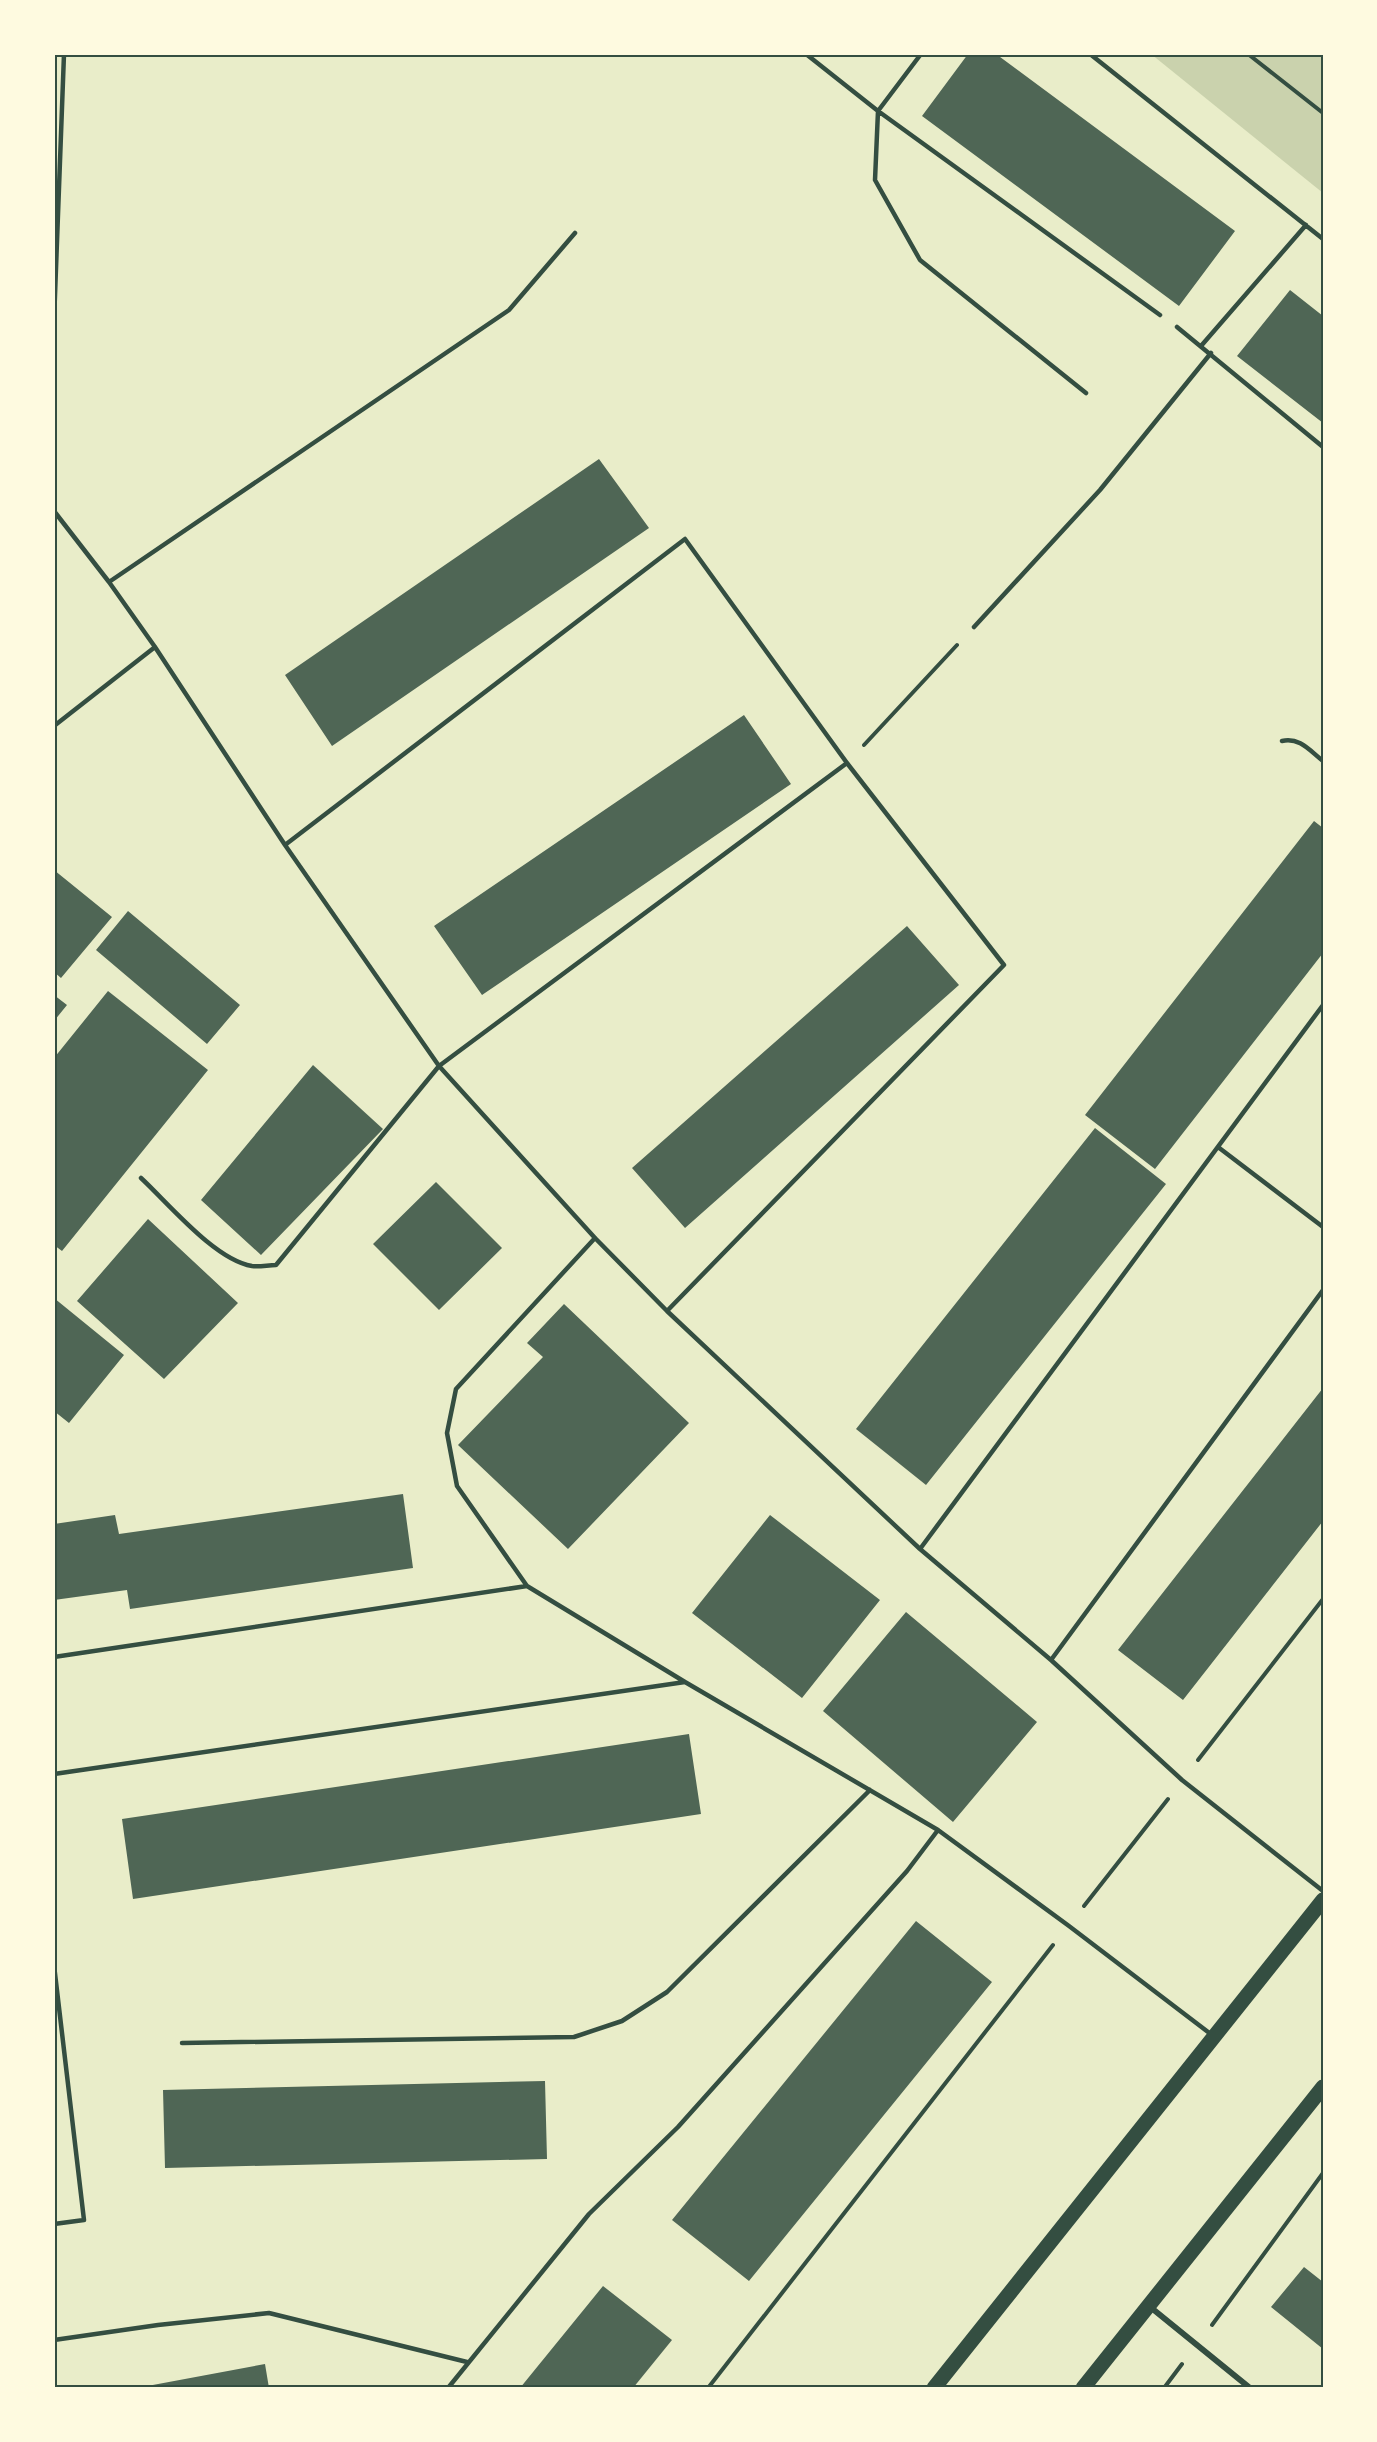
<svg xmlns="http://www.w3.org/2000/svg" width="1377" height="2442" font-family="'Noto Sans',sans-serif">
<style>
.green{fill:#cad2ad}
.building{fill:#4f6655}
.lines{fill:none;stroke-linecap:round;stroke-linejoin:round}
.path{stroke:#344e41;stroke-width:4}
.service{stroke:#344e41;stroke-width:4.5}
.minor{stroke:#344e41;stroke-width:6}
.primary{stroke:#344e41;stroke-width:15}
.neatline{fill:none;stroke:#344e41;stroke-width:2}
</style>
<rect width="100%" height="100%" fill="#e9edc9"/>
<path class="green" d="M1151,54H1323V193Z"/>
<path class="building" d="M968,54H996L1235,231L1179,306L922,116Z
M1290,290L1323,316V423L1237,356Z
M599,459L649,528L332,746L285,675Z
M744,715L791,784L482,995L434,926Z
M1314,821L1323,828V953L1155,1169L1085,1115Z
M54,870L112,917L61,978L54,972Z
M128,911L240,1005L207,1044L96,950Z
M907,926L959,985L685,1228L632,1168Z
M108,991L208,1070L62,1251L54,1245V1058Z
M54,995L67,1005L54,1021Z
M313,1065L383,1129L261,1255L201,1200Z
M1095,1128L1166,1184L926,1485L856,1429Z
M436,1182L502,1248L439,1310L373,1244Z
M148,1219L238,1303L164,1379L77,1301Z
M54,1298L124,1355L69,1423L54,1411Z
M564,1304L689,1423L568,1549L458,1445L543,1357L527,1343Z
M1323,1388V1521L1183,1700L1118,1650Z
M403,1494L413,1568L130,1609L127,1590L54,1600V1524L115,1515L119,1534Z
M770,1515L880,1600L802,1698L692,1613Z
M906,1612L1037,1722L953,1822L823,1711Z
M689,1734L701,1814L133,1899L122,1819Z
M916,1921L992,1982L749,2281L672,2220Z
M545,2081L547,2159L165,2168L163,2090Z
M1304,2267L1323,2282V2349L1271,2307Z
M603,2286L672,2340L633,2388H520Z
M265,2364L269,2388H143L142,2387Z"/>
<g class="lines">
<path class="path" d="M1248,54L1323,113
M864,745L957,645
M1198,1760L1323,1599
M1084,1906L1168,1799
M1212,2325L1323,2173
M708,2388L1053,1945
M1164,2388L1182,2364"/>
<path class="service" d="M806,54L878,111L921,54
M1090,54L1323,239
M878,111L875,180L920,260L1086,393
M878,111L1160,315
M54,322L64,54
M1177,327L1323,447
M1201,346L1306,225
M54,511L109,582L155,647L285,845L439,1066L595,1238L667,1311L920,1549L1051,1660L1182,1780L1323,1891
M109,582L509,310L575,233
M974,627L1100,490L1211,353
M54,726L155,647
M1282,741C1300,737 1310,751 1323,761
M1218,1147L1323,1227
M141,1178C169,1204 215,1260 252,1266C260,1267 268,1265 276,1265L439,1066L847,763L685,539L285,845
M667,1311L1004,965L847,763
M920,1549L1323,1005
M527,1586L457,1486L447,1433L456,1389L595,1238
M54,1657L527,1586L685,1682
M1051,1660L1323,1290
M54,1774L685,1682L938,1830L907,1871L678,2127L589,2214L448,2388
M938,1830L1069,1926L1212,2035
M54,1965L84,2220L54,2224
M182,2043L574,2037L622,2021L667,1992L870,1790
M54,2340L158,2325L269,2313L467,2362"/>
<path class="minor" d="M1149,2306L1250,2388"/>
<path class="primary" d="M934,2388L1323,1900
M1083,2388L1323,2087"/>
</g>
<rect width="1377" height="2442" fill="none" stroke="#fefae0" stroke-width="111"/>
<rect x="56" y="56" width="1266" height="2330" class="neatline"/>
</svg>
